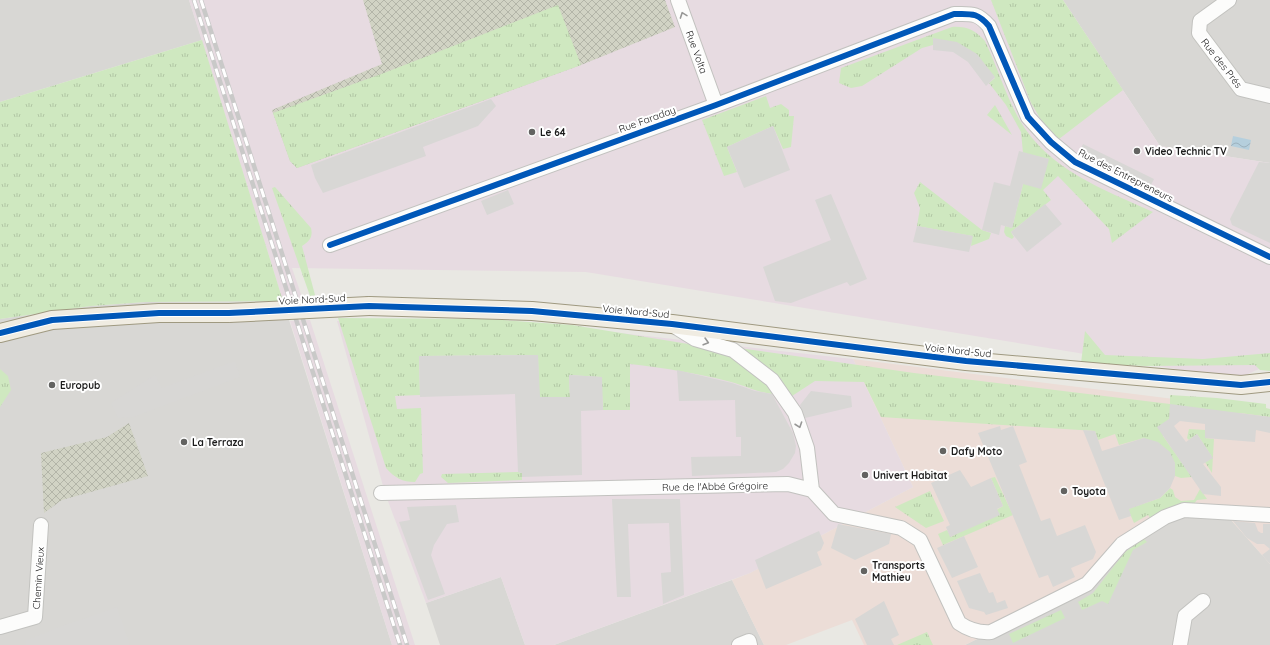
<svg xmlns="http://www.w3.org/2000/svg" width="1270" height="645" font-family="Quicksand,sans-serif">
<style>
.residential{fill:#d8d7d4}
.commercial{fill:#ecddd7}
.industrial{fill:#e7dbe1}
.construction{fill:url(#construction-cross-hatch)}
.grass{fill:url(#grass-tufts)}
.parking{fill:#d8d7d5}
.water{fill:url(#water-waves)}
.lines{fill:none;stroke-linecap:round;stroke-linejoin:round}
.minor-casing{stroke:#c2c2bf;stroke-width:16}
.major-casing{stroke:#9f9980;stroke-width:20}
.minor{stroke:#fcfcfb;stroke-width:14}
.major{stroke:#f0ece2;stroke-width:18}
.rail-casing{stroke:#c9c9c8;stroke-width:4.5}
.rail{stroke:#fff;stroke-width:3;stroke-dasharray:9;stroke-linecap:butt}
.major-bridge-casing{stroke:#9f9980;stroke-width:20;stroke-linecap:butt}
.major-bridge{stroke:#f0ece2;stroke-width:18}
.cycleway-casing{stroke:#fff;stroke-width:8}
.cycleway{stroke:#0057b8;stroke-width:6}
.oneway{stroke:#979796}
.poi-dot{fill:#636361;stroke:#fff;stroke-width:1.5}
.labels{text-anchor:middle;stroke-width:4;stroke-linejoin:round;paint-order:stroke}
.street-label{font-size:10px;fill:#1b1b1b;stroke:#fff}
.poi-label{font-size:10px;font-weight:bold;fill:#1b1b1b;stroke:#fff;text-anchor:start}
</style>
<defs>
<pattern id="construction-cross-hatch" width="8" height="8" patternUnits="userSpaceOnUse"><rect width="8" height="8" fill="#d1d3c4"/><path d="M0 0l8 8M0 8l8-8" fill="none" stroke="#b3b5a8"/></pattern>
<pattern id="grass-tufts" width="24" height="20" patternUnits="userSpaceOnUse"><rect width="24" height="20" fill="#cfe8c0"/><path d="M3 7l-1-3M5 7V3M7 7l1-3M15 17l-1-3M17 17v-4M19 17l1-3" fill="none" stroke="#b1c6a4"/></pattern>
<pattern id="water-waves" width="16" height="10" patternUnits="userSpaceOnUse"><rect width="16" height="10" fill="#b5cfdd"/><path d="M0 5q4-4 8 0t8 0" fill="none" stroke="#9bb1bd"/></pattern>
</defs>
<rect width="100%" height="100%" fill="#e9e8e3"/>
<path class="residential" d="M0,0H189L202,40L0,102Z
M1063,0H1270V163L1160,146Z
M283,301L392,645H0V319L91,306L145,302Z
M1224,512L1270,564V645H965L991,632L1165,517Z
M501,577L525,645H440L426,603Z
M732,580L764,645H554Z"/>
<path class="commercial" d="M853,359L1270,411V564L1224,512L1184,510L1122,544L1087,584L965,645H864L852,620L786,645H764L732,580L750,573L913,487Z"/>
<path class="industrial" d="M189,0H1063L1160,146L1270,163V364L1237,379L586,272L292,268L303,300L283,301Z
M310,320L415,645H392L290,321Z
M337,321L592,330L853,359L913,487L750,573L554,645H525L501,577L426,603L385,493Z"/>
<path class="construction" d="M363,0H665L675,27L581,65L297,168L290,161L272,110L382,64Z
M129,423L148,476L62,500L44,513L41,453L107,437Z"/>
<path class="grass" d="M991,0H1063L1123,90L1059,139L1044,125L1031,103Z
M558,5L581,65L297,168L290,161L273,113L384,73Z
M952,27C966,26 975,30 985,41C997,66 1005,94 1019,119C1048,170 1103,189 1153,212L1112,243L1109,229L1058,176L1043,190L1051,200L1011,232L1014,237L1012,239L1006,236L1004,232L1005,226L1012,228L1023,184L1049,159L1023,153L1021,132L1006,105L989,83L995,78L933,38V45L922,48L862,86L851,88L839,83L841,68Z
M202,40L283,301L145,302L91,306L0,319V102Z
M766,96L770,108L781,104L789,110V116H794L791,147L783,149L773,126L727,147L737,172L724,176L702,120Z
M995,105L1012,135L987,115Z
M920,182L982,230L991,233L989,239L971,246L972,236L917,226L920,208L914,193Z
M275,187L311,228C313,237 310,241 302,246L315,295L310,296L272,188Z
M338,318L488,319L572,325L713,348L730,354L771,386L772,394C756,392 746,386 731,382C697,373 664,368 630,364V410H603L601,377L569,375L570,397H539L538,355L419,356L420,395L395,396L397,409L421,408L423,473L420,474L415,482C402,482 395,478 386,468Z
M1085,331L1105,355L1203,359L1270,353V371L1260,370L1255,365L1146,366L1081,363Z
M739,348L914,373L1170,404V395L1217,398L1266,404V408L1270,409V417L1240,413L1169,419L1163,436L1192,477L1181,478L1175,476V463L1144,438L1119,445L1115,434L1098,440L1095,431L881,417L864,382L815,381L792,396C780,375 760,361 739,348Z
M0,369L8,376L11,390L0,407Z
M1189,429L1205,430V438L1214,439L1212,473L1205,462L1212,457L1197,434L1189,440L1187,438Z
M518,472L522,473V480L448,483L441,477L442,474Z
M995,477L1013,515L943,545L938,534L947,530L951,537L1003,506L991,478Z
M1170,488L1173,490L1175,497L1181,501L1194,500L1200,489L1207,499L1197,500L1193,505L1151,519L1148,515L1134,523L1128,509L1160,498Z
M930,491L944,521L926,528L895,507Z
M1144,539L1147,542L1133,550L1108,604L1102,601L1082,610L1078,602L1093,593L1125,552Z
M1061,610L1065,618L1013,643L1009,634Z
M927,632L933,645H897Z"/>
<path class="parking" d="M933,38L957,42L977,54L995,77L986,86L968,62L953,52L933,50Z
M491,99L496,106L478,126L423,147L426,156L323,193L315,178L311,165Z
M773,126L790,170L744,188L727,147Z
M1083,144L1154,179L1149,189L1078,154Z
M1019,151L1049,159L1041,189L1023,184L1012,228L1001,225L999,235L982,230L994,182L1010,186Z
M1259,162L1270,163V243L1232,225L1230,219Z
M508,190L514,204L487,215L481,201Z
M831,194L867,279L850,286L847,282L791,303L775,301L763,267L831,240L815,200Z
M1045,204L1062,224L1027,252L1011,232Z
M917,226L973,236L969,252L913,242Z
M538,355L540,397H570L569,375L602,377L603,410L581,411L582,475L522,477V473L518,472L515,394L420,397L419,356Z
M235,361L240,377L133,417L118,418L111,403L155,375L162,388Z
M677,370L732,383L755,391L772,394L793,433L796,446L795,453L789,463L783,469L776,472L692,476L691,457L741,456V437H736L735,400L679,401Z
M811,391L851,396L852,407L805,418L800,405Z
M1170,404L1270,417V433L1256,430L1255,442L1205,438V424L1180,421L1174,426L1186,442L1197,434L1213,458L1203,464L1221,487V496L1203,494L1157,427L1169,419Z
M1000,426L1001,430L1013,426L1027,462L1019,465L1041,521L1050,518L1057,536L1085,525L1096,552L1093,559L1071,568L1075,577L1053,587L1048,575L1039,578L978,433Z
M1083,430L1095,431L1102,451L1144,438L1158,442L1170,452L1175,463V476L1170,488L1160,498L1129,509L1131,516L1119,520Z
M960,470L971,487L991,478L1003,506L997,509L1000,515L950,537L946,527L950,525L931,483Z
M612,499H680L684,595L663,604L661,573L671,572L669,523L628,524L631,597H617Z
M456,505L459,522L447,524L434,545L431,555L445,594L428,600L399,522L410,520L407,507Z
M1233,521L1255,523L1258,531L1261,533H1263V524H1270V564L1262,555L1270,549L1264,544H1257L1247,538Z
M838,524L891,534L889,544L855,560L831,548Z
M819,531L824,543L821,550L817,552L822,565L766,589L755,560Z
M964,536L978,567L952,578L937,548Z
M980,573L989,593L993,592L997,603L1005,600L1008,608L986,615L984,612L969,608L957,581Z
M884,601L899,635L891,639L894,645H867L855,619Z
M117,607L130,645H26L25,641L54,629Z"/>
<path class="water" d="M1233,136L1251,140L1249,150L1231,146Z"/>
<g class="lines">
<g class="minor-casing">
<path id="minor" d="M678,0L716,105
M1229,0L1200,21L1199,33L1241,89L1270,96
M330,245L716,105L954,14C971,14 977,12 989,26L1028,117L1051,142L1075,162L1270,257
M674,326L695,339L733,350L772,380L795,413L807,448L812,490
M812,490L834,514L901,528L920,540L959,623C969,630 978,633 991,632L1087,584L1122,544L1165,517L1184,510L1270,515
M381,493L788,484L812,490
M0,627L35,617L41,525
M739,645L749,641L750,645
M1180,645L1185,616L1203,601"/>
</g>
<g class="major-casing">
<path id="major" d="M369,306L532,311L672,324L966,361L1241,385L1270,382
M0,333L52,320L159,313H229"/>
</g>
<use href="#minor" class="minor"/>
<use href="#major" class="major"/>
<g class="rail-casing">
<path id="rail" d="M194,0L400,645
M201,0L407,645"/>
</g>
<use href="#rail" class="rail"/>
<g class="major-bridge-casing">
<path id="major-bridge" d="M229,313L369,306"/>
</g>
<use href="#major-bridge" class="major-bridge"/>
<g class="cycleway-casing">
<path id="cycleway" d="M330,245L716,105L954,14C971,14 977,12 989,26L1028,117L1051,142L1075,162L1270,257
M0,333L52,320L159,313H229L369,306L532,311L672,324L966,361L1241,385L1270,382"/>
</g>
<use href="#cycleway" class="cycleway"/>
</g>
<defs><path id="oneway-chevron" d="M-2-3.5L2.5 0L-2 3.5" fill="none" stroke-width="1.6" stroke-linecap="round" stroke-linejoin="round"/></defs>
<g class="oneway">
<use href="#oneway-chevron" transform="translate(683 15) rotate(-110)"/>
<use href="#oneway-chevron" transform="translate(706 342) rotate(16)"/>
<use href="#oneway-chevron" transform="translate(799 425) rotate(71)"/>
</g>
<g class="poi-dot">
<circle cx="532" cy="132" r="4"/>
<circle cx="1137" cy="151" r="4"/>
<circle cx="52" cy="385" r="4"/>
<circle cx="184" cy="442" r="4"/>
<circle cx="943" cy="451" r="4"/>
<circle cx="865" cy="475" r="4"/>
<circle cx="1064" cy="491" r="4"/>
<circle cx="864" cy="571" r="4"/>
</g>
<g class="labels">
<g class="street-label">
<text transform="translate(697 52) rotate(70)" y="4">Rue Volta</text>
<text transform="translate(1222 63) rotate(52)" y="4">Rue des Prés</text>
<text transform="translate(647 119) rotate(-20)" y="4">Rue Faraday</text>
<text transform="translate(1126 175) rotate(27)" y="4">Rue des Entrepreneurs</text>
<text transform="translate(312 299) rotate(-3)" y="4">Voie Nord-Sud</text>
<text transform="translate(636 311) rotate(5)" y="4">Voie Nord-Sud</text>
<text transform="translate(958 350) rotate(6)" y="4">Voie Nord-Sud</text>
<text transform="translate(715 486) rotate(-1)" y="4">Rue de l'Abbé Grégoire</text>
<text transform="translate(38 578) rotate(-86)" y="4">Chemin Vieux</text>
</g>
<g class="poi-label">
<text x="540" y="136">Le 64</text>
<text x="1145" y="155">Video Technic TV</text>
<text x="60" y="389">Europub</text>
<text x="192" y="446">La Terraza</text>
<text x="951" y="455">Dafy Moto</text>
<text x="873" y="479">Univert Habitat</text>
<text x="1072" y="495">Toyota</text>
<text x="872" y="569">Transports<tspan x="872" dy="12">Mathieu</tspan></text>
</g>
</g>
</svg>
